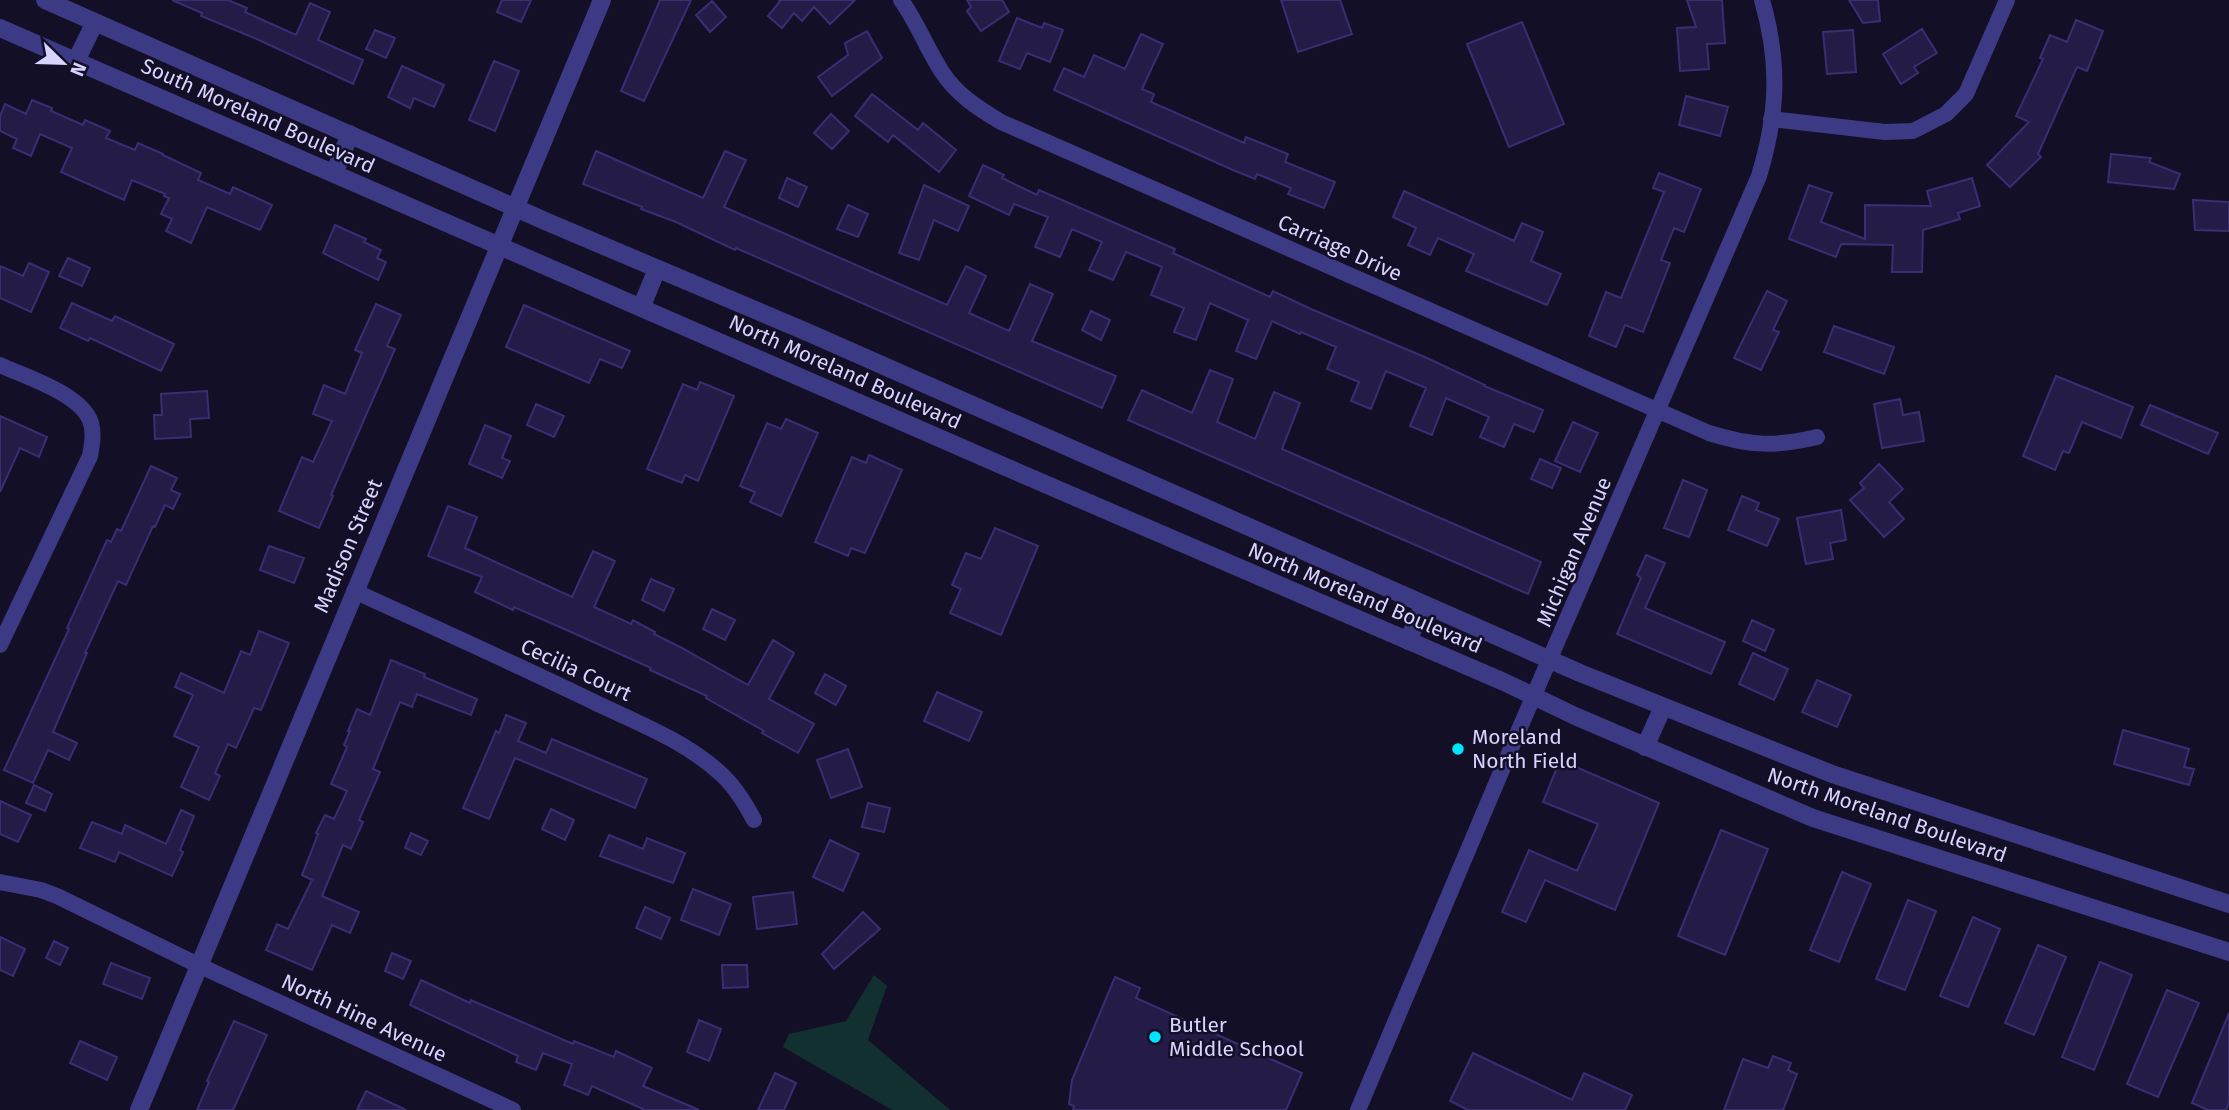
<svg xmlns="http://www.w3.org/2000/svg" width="2229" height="1110" font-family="'Fira Sans',sans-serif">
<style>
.green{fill:#12302f}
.building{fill:#241b47;stroke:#3b2d73;stroke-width:2}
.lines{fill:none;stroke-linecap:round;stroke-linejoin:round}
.minor{stroke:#3d3a85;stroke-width:16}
.tertiary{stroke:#3d3a85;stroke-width:18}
.poi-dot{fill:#00e5ff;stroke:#130f26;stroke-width:2.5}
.labels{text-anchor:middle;stroke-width:5;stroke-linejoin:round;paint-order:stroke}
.street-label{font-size:21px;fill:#d9d4ff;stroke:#130f26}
.poi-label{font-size:21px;fill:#d9d4ff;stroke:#130f26;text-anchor:start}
</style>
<rect width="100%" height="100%" fill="#130f26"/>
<path class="green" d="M874,975L887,986L868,1040L950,1110H892L783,1047L789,1034L846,1021Z"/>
<path class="building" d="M172,0H228L247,8L245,12L296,35L310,3L330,12L318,40L363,60L353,84L259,40L201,16L202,13Z
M502,0H531L521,22L497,12Z
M660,0H691L644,101L621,91Z
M779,0H855L830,24L814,7L802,21L794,13L782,28L768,16L780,1Z
M967,0H1002L1009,12L981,31L967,11L971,7Z
M1281,0H1340L1352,34L1298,52Z
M1687,0H1722L1725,43L1707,44L1709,69L1680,71L1677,28L1696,27Z
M1849,0H1878L1880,21L1863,23Z
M712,1L726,17L710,32L696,15Z
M1017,18L1042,28L1044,23L1063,30L1050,62L1027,53L1020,69L999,61Z
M2076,20L2103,31L2087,71L2077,67L2038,154L2041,157L2010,187L1987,165L2029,122L2016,116L2043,59L2040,58L2050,35L2067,42Z
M1522,22L1564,124L1509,147L1467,44Z
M1922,29L1937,53L1914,67L1918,73L1901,84L1883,54Z
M375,30L395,38L386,58L366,49Z
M1853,30L1856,72L1827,74L1823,32Z
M867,31L882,58L832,96L818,77L848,55L845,43Z
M1141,34L1163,44L1142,89L1154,94L1151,102L1244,143L1246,137L1288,154L1285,162L1335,182L1324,208L1288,194L1291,188L1257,174L1255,179L1233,170L1054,90L1064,68L1084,77L1094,55L1125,69Z
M494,61L519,71L495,131L469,120Z
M402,66L444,85L434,107L414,98L410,108L388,97Z
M872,94L918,130L923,123L956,150L939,172L893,135L888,142L855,116Z
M1686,96L1728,107L1720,136L1679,125Z
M32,100L52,108L51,111L83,125L85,120L110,131L106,138L135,150L138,143L163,154V155L201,173L198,180L230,194L233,187L272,205L260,230L207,207L191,243L166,231L172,219L161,214L169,198L164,196L165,194L132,180L124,200L61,172L72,148L40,134L31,156L13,148L17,139L0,131V116L5,104L26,114Z
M831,114L849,131L832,149L814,133Z
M596,151L703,198L725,151L746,160L724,207L947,305L966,266L986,276L969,313L1009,331L1030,284L1053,294L1032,341L1116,376L1102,408L736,248L735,250L676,222L641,209L642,207L583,184Z
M2111,154L2151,158L2149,162L2180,174L2174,189L2108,182Z
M983,165L1004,175L1002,178L1037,195L1039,190L1175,249L1173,253L1270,297L1273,291L1311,309L1427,358L1485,385L1484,386L1543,410L1534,432L1514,424L1504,447L1480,437L1489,417L1446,398L1432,435L1410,426L1426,388L1386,371L1371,409L1351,401L1359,382L1327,369L1336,347L1301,332L1300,334L1272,321L1256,359L1236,351L1248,320L1210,303L1196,340L1174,332L1184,308L1151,295L1162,267L1126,252L1113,280L1089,270L1102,242L1072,229L1060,257L1035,247L1048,217L1014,204L1009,215L969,196Z
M1659,173L1701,189L1684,232L1674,228L1661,260L1670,263L1643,332L1625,325L1616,347L1589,336L1606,292L1621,298L1664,192L1653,188Z
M787,178L807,187L798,207L779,198Z
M1972,178L1980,206L1958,213L1960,219L1923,230L1922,272H1892L1893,245L1841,244L1836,257L1789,239L1809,185L1832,193L1821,222L1865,239V205L1931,206L1927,191Z
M924,185L969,206L958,231L934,220L919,260L899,253Z
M1404,191L1514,241L1522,223L1543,232L1531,261L1561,274L1547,305L1466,271L1474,254L1438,238L1430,255L1408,245L1416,228L1393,217Z
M2193,200L2229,202V231L2195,230Z
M848,205L868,214L858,237L837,229Z
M335,225L366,239L364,242L381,250L377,258L386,262L378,280L323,253Z
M68,258L90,268L82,286L59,276Z
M29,263L49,272L31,312L0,298V266L23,276Z
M1767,291L1787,301L1773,330L1779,332L1761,370L1734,358Z
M72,303L112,321L115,316L174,344L161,371L90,338L88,341L60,328Z
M376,304L401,315L387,346L395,349L331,495L333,496L319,528L279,511L302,457L313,462L332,421L313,414L324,385L345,394L362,353L355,350Z
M524,305L630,351L622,368L600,359L589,383L506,347Z
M1091,311L1110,320L1101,340L1082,330Z
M1834,326L1894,347L1884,374L1824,352Z
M1210,370L1233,379L1217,422L1255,439L1274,392L1300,403L1282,449L1541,562L1528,594L1128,420L1142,390L1192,413Z
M2056,376L2133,407L2121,438L2082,422L2069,453L2063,451L2055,470L2023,456Z
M700,382L734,396L698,481L685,475L682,483L647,469L683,384L697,390Z
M207,391L209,418L190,419L191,437L155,439L154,415H162L161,394Z
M1900,399L1903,415L1919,412L1924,441L1882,448L1874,404Z
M536,404L564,416L554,437L527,425Z
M2150,405L2218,433L2208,454L2141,425Z
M0,416L47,437L39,457L20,448L0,492Z
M786,419L818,433L781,516L750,502L755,492L740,486L767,423L781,429Z
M1573,422L1598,433L1580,472L1555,461Z
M485,425L511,436L502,458L510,461L502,478L469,464Z
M869,455L902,470L865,553L851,548L848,556L815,542L852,457L866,463Z
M1540,459L1561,468L1552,488L1531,479Z
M1879,464L1903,489L1889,502L1904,519L1884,537L1850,500L1864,488L1860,483Z
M151,466L177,478L171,490L180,494L173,509L165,505L155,527L153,526L126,585L118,581L85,653H87L53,732L77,743L69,760L48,750L33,783L4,770L69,629L67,628L107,540L111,542L117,529L121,531Z
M1683,480L1707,490L1689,537L1664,528Z
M1742,496L1759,503L1756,510L1779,519L1767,546L1728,530Z
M448,506L477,517L465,548L572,597L593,551L615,561L594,607L631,624L633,620L655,632L654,634L680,647L748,685L773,640L794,653L769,699L814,724L798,753L762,733L764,731L706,698L707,696L650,670L651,668L569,631L514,607L513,610L475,592L482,577L428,556Z
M1841,510L1846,540L1830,543L1833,559L1806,564L1797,518Z
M995,528L1038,546L1001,635L950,613L961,589L952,585L966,553L981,559Z
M269,546L304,558L294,583L260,570Z
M1646,555L1665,563L1645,608L1725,642L1711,674L1617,634L1641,578L1637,575Z
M651,579L674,589L664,611L642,600Z
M712,609L735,620L725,640L703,629Z
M1752,620L1774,630L1765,651L1743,641Z
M259,631L289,643L261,710L254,708L236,748L228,744L215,773L220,776L209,800L181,787L199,747L174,736L193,695L175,687L181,673L224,693L241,651L250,655Z
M1753,653L1788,669L1774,700L1739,684Z
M391,660L425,674L424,677L477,699L471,715L417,694L412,707L400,702L373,769L380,772L359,820L363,822L351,849L343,845L322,896L359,912L350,933L332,925L312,970L266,950L277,924L288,929L312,880L302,875L318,834L316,833L325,815L334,819L347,791L331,784L347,747L344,745L350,731H348L357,709L370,715Z
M825,674L846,686L836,705L815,693Z
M1817,680L1851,695L1837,727L1802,712Z
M937,692L982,712L969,741L924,721Z
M506,715L526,723L518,741L546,753L552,739L647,779L635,808L515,758L489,819L463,808L496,731L499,733Z
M2123,730L2189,749L2184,767L2194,769L2189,785L2114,764Z
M848,749L862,787L831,798L817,760Z
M1560,760L1659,803L1615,910L1545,880L1526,922L1502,912L1529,850L1577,871L1598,824L1543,802Z
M34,785L52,794L45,811L26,803Z
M0,801L31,815L18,842L0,834Z
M868,803L890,808L884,832L862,827Z
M551,809L574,820L565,840L542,829Z
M181,810L194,816L180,850L183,852L172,876L119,852L115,862L80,848L92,822L122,834L125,825L166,844Z
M1721,830L1768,849L1725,955L1678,936Z
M411,833L428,841L421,855L405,848Z
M609,835L643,849L647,838L685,853L673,883L600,856Z
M830,840L859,854L843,891L813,877Z
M1842,872L1871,884L1839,962L1810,950Z
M693,889L731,904L719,935L681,920Z
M793,892L797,924L757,929L753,897Z
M1908,900L1936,911L1905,990L1876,979Z
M645,907L670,918L661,939L636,928Z
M863,912L880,929L834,969L822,954Z
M1973,917L2000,929L1968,1007L1940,996Z
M0,937L25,949L13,976L0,970Z
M54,941L68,948L60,965L46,958Z
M2038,945L2066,957L2034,1035L2005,1023Z
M392,953L411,961L403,979L385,971Z
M2100,962L2132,975L2094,1070L2062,1057Z
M111,963L150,978L142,999L103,984Z
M722,965H747L748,987L723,988Z
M1115,977L1140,988L1136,998L1302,1073L1286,1110H1073L1074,1106L1069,1104L1072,1080Z
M421,980L470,1003L471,1000L573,1044L574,1041L614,1057L616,1051L652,1068L643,1086L699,1110H645L592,1086L588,1095L564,1085L572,1064L543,1053L536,1070L516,1062L518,1056L410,1005Z
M2167,990L2199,1003L2158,1097L2127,1084Z
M2229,1013V1102L2226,1110H2208L2192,1103Z
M699,1020L721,1029L709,1061L687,1052Z
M234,1021L267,1035L233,1110H197L209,1082L207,1081Z
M80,1041L117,1057L107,1080L70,1063Z
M1473,1053L1572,1100L1584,1073L1632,1095L1625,1110H1468L1450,1101Z
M1773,1056L1791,1063L1788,1070L1797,1074L1783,1110H1724L1743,1059L1768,1068Z
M775,1073L796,1083L784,1110H758Z
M366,1091L406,1110H357Z"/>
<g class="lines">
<path class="minor" d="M901,0C917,22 927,49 942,72C957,95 978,108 1001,122L1709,433C1750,446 1775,447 1817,437
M1771,119L1885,132L1913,131L1946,114L1966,94L2007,0
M0,365C26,377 82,394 91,423C94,434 92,445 90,456L0,645
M354,591C435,628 516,664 596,703C638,723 685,741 720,773C735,786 745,803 754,820
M0,882L41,890L57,896L198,965L513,1110
M1358,1110L1515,739L1759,176C1778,113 1780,63 1762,0"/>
<path class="tertiary" d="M45,0L552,224L807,332L1580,673L1832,774L2229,904
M0,28L1008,468L1504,682L1575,716L1813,818L2229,952
M76,61L95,22
M334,174L350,134
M641,308L657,269
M1408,641L1424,604
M1645,747L1663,707
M139,1110L602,0"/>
</g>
<g class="poi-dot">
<circle cx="1458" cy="749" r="7"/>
<circle cx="1155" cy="1037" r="7"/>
</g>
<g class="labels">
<g class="street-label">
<text transform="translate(258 116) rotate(24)" y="7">South Moreland Boulevard</text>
<text transform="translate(1340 248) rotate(24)" y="7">Carriage Drive</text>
<text transform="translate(845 372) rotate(24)" y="7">North Moreland Boulevard</text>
<text transform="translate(348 546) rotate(-67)" y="7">Madison Street</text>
<text transform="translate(1574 552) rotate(-67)" y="7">Michigan Avenue</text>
<text transform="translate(1365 598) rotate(23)" y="7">North Moreland Boulevard</text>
<text transform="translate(576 670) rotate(25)" y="7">Cecilia Court</text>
<text transform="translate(1887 815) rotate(19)" y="7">North Moreland Boulevard</text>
<text transform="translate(364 1018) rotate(25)" y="7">North Hine Avenue</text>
</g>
<g class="poi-label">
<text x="1472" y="744">Moreland<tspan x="1472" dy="24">North Field</tspan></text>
<text x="1169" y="1032">Butler<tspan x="1169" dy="24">Middle School</tspan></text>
</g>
</g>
<g transform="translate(63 63) rotate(113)" stroke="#130f26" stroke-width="5" paint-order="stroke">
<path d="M0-5L12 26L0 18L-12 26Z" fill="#d9d4ff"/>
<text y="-10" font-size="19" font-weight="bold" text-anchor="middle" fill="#d9d4ff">N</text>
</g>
</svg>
